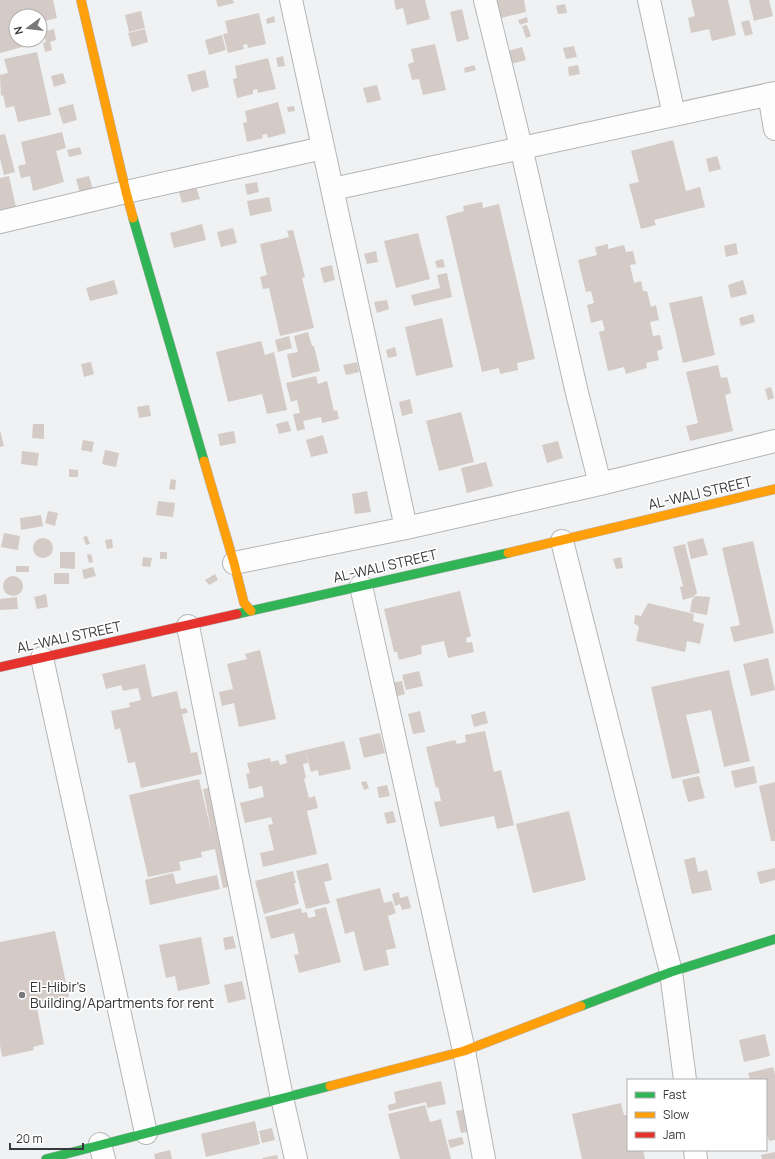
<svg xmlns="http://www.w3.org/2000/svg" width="775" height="1159" font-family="Manrope,sans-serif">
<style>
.building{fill:#d4cbc6}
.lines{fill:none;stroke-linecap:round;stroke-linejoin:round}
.street-casing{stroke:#b4b5b6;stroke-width:24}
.fast-casing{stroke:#b4b5b6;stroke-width:10}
.slow-casing{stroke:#b4b5b6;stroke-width:10}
.jam-casing{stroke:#b4b5b6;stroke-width:10}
.street{stroke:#fdfdfd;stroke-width:22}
.fast{stroke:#30b455;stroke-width:9}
.slow{stroke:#ff9f0a;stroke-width:9}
.jam{stroke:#e5322d;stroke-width:9}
.poi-dot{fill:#77797a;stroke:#fff;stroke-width:1.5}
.labels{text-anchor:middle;stroke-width:3.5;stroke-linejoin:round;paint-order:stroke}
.street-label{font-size:14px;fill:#373839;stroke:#fff}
.poi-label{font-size:14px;fill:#373839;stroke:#fff;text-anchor:start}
</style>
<rect width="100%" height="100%" fill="#eff1f3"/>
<path class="building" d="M0,0H53L57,18L40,22V16H16V40H40L41,42L0,53Z
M216,0H233L234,3L218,7Z
M394,0H425L430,19L407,25L403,8L396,10Z
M497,0H524L526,12L501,18Z
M691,0H728L736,35L712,41L709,29L691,33L688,18L695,16Z
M749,0H769L773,16L754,21Z
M565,4L567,13L558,14L556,6Z
M462,9L469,39L457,42L450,12Z
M141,11L145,28L129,32L125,15Z
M259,13L266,44L248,48L247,44L243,45L244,49L228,53L223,34L228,33L225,21Z
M274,16L275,22L267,24L266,19Z
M527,17L528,22L520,25L518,20Z
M749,20L753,34L745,36L741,22Z
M527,25L531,36L526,38L522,26Z
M54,29L56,40L50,42L52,50L45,52L43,43L46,42L43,32Z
M145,29L148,42L132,47L128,33Z
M222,35L226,50L209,55L205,40Z
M435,44L446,90L423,95L419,79L412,80L408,64L414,62L411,49Z
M574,46L577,57L566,59L563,48Z
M522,47L526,60L511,64L508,51Z
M37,52L51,115L18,122L14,106L6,108L3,95L1,96L0,75L8,73L4,59Z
M283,56L285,66L278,67L276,58Z
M268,58L276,89L258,93L257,89L253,90V94L237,98L233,79L237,78L235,66Z
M474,65L476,70L465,73L464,68Z
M578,65L580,74L569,76L568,67Z
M205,70L209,87L192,92L187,75Z
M63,73L66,83L54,87L51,76Z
M377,85L381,100L367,103L363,88Z
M278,102L286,133L268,138L267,134L262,135L263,138L247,142L243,123L247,122L245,111Z
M73,104L77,120L63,124L58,108Z
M294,106L295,111L288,112L287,107Z
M62,132L66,148L56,151L64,182L33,191L30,176L21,178L18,166L26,164L21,142Z
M5,134L15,172L4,175L0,158V135Z
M673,140L686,191L700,187L705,207L654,220L656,225L641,229L629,184L639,182L631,151Z
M80,147L82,154L69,157L67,150Z
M717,156L721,169L709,172L706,159Z
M9,176L16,207L0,211V178Z
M89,176L93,189L80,193L76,179Z
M257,182L259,192L247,195L245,184Z
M196,187L200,199L182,203L179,192Z
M269,197L272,211L250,216L247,201Z
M482,202L483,208L499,204L535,359L517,363L518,370L500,374L499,368L482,372L446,216L464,211L463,206Z
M202,224L206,240L174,248L170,233Z
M233,228L237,243L221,247L217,232Z
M293,230L305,277L302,278L314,328L280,336L269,288L263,289L260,277L267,275L260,244L289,237L287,231Z
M418,233L430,279L396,288L384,241Z
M736,243L738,254L726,257L724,246Z
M608,244V249L624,245L626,252L633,251L636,264L630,265L634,283L641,281L643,291H647L651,307L656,305L659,320L650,322L653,336L660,335L663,349L657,351L659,360L646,363L647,368L626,374L624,367L608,371L599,332L605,330L602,320L591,323L587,305L594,303L591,291L586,292L578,260L597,255L595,247Z
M376,251L378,262L367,264L364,254Z
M443,259L445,267L437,268L435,261Z
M332,265L335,280L324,283L320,268Z
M447,273L452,297L414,306L411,295L440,288L437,275Z
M114,280L118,294L90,301L86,288Z
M743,280L747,294L731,298L728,285Z
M702,296L715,355L683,363L669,303Z
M387,300L389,309L377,313L374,302Z
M753,314L755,322L741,326L739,318Z
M442,318L453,367L416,376L405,327Z
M308,332L312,346H314L320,371L292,378L287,354L298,352L294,336Z
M289,336L292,348L278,352L275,340Z
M261,341L265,355L274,352L287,410L267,414L262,394L228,402L216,352Z
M395,347L397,356L388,358L386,350Z
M91,362L94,374L84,377L81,364Z
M357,362L359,372L346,375L343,365Z
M718,365L721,378L727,377L731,393L725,395L733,431L690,441L686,426L698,423L686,372Z
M316,376L318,384L327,381L334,411L337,410L339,419L322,423L321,417L303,421L305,429L297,431L293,414L300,413L297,400L291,402L286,383Z
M771,387L774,398L768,400L765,389Z
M410,399L413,413L402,416L399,402Z
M149,405L151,416L139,418L137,407Z
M461,412L474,462L439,471L426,421Z
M288,421L291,431L279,434L276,424Z
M33,424H44V439L32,438Z
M0,430L4,446L0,447Z
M234,431L236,443L220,446L218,434Z
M323,435L328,453L311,457L306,440Z
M83,440L94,442L92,452L81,450Z
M558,441L563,458L547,463L542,445Z
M105,450L119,453L116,467L102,464Z
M22,451L39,453L37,466L21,464Z
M486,462L493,486L467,493L461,468Z
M69,469L78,470V477H69Z
M171,479L176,480L175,490L169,489Z
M367,491L371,512L355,514L352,494Z
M158,501L175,503L173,517L156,515Z
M48,511L58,513L55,526L45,523Z
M41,515L43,526L21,530L20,518Z
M4,533L20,536L18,550L1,547Z
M87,536L90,544L86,545L83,537Z
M33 548a10 10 0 1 1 20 0a10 10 0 1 1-20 0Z
M703,538L708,555L691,559L687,542Z
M112,539L113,548L107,549L105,540Z
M753,541L774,633L734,642L730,627L740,625L722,548Z
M685,544L697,593L693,597L683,600L680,587L683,586L673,547Z
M60,552H75V569L60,568Z
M160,552H167V559H160Z
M91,554L93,562L89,563L87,555Z
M143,557L152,558L150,567L142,566Z
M621,557L623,568L616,569L613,559Z
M16,566H29V572H16Z
M93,567L96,576L84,579L82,570Z
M54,573H69V584H54Z
M215,574L218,580L209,585L205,580Z
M3 586a10 10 0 1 1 20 0a10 10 0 1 1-20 0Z
M460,591L471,636L466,638L467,643L472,642L474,652L448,658L444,641L421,646L422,654L399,660L397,652H394L384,609Z
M46,594L48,607L37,609L34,597Z
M695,596L710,597L707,615L690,612L692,600Z
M17,597L18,609L0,610V599Z
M648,603L694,614L693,621L704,624L700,644L687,641L685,652L636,641L639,627L634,623L635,615L641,616Z
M260,650L276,719L239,727L234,703L222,706L219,692L233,689L227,664L247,659L245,654Z
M768,658L775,690L751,696L743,664Z
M145,664L152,697L177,691L181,709L186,708L188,713L182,714L191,753L197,752L202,774L141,788L135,762L128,763L120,728L115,730L111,711L130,707L129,703L141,700L138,688L123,691L121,685L106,689L102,674Z
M729,670L750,761L724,767L711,710L686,715L700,773L672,779L651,687Z
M419,671L423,686L406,690L402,675Z
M402,681L405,694L394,697L391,683Z
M420,711L425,732L413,734L408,714Z
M485,711L488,723L474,727L471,715Z
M485,731L494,772L501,770L514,825L497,829L494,816L440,827L434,802L441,801L438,787L436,788L426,747L455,740L457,744L466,742L465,735Z
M380,733L385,753L364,758L359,738Z
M344,741L351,769L319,776L318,770L311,772L305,750Z
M305,750L308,763L303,764L306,778L304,779L309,798L315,796L318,808L307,811L317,854L263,867L260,853L274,850L268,825L273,824L271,817L245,823L240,803L264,797L262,786L249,789L246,774L250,773L247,763L270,758L271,762L278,760L280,765L287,763L285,755Z
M754,766L757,783L735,788L731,771Z
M699,776L705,798L688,802L682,780Z
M199,779L212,835L203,789L212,787L232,886L223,888L215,849L201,852L202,857L179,862L181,870L148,877L129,795Z
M366,781L369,788L364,790L361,782Z
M775,782V841H771L759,786Z
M387,785L390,796L379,798L377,787Z
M393,811L396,822L387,824L384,813Z
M569,811L586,880L533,893L516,824Z
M695,857L698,872L707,870L712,890L692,894L684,860Z
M328,863L332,880L324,882L330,903L306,909L296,871Z
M775,868V880L760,884L757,872Z
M293,871L296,883H294L299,904L264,914L255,881Z
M173,873L176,884L217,875L220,889L150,905L145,880Z
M380,888L384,903L392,901L396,913L388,916L396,948L386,950L389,965L364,971L354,931L345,934L336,899Z
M399,892L400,898L408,896L411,908L402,910L400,904L395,906L392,894Z
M326,907L341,962L299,973L294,955L299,954L294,933L271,939L265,917L301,908L302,913L307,912L308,918L316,916L314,910Z
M55,931L69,997L36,1003L44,1044L33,1047L34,1050L2,1057L0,1045V942Z
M233,936L236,948L225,950L223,938Z
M201,937L210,984L178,991L175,976L166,978L159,945Z
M242,981L246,999L228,1003L224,985Z
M765,1034L770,1056L744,1062L739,1040Z
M773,1067L775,1074V1140L769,1141L766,1129V1080H750L748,1073Z
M441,1081L446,1104L427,1108L426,1102L389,1111L388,1105L396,1103L394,1092Z
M621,1103L624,1115H628V1150H643L645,1159H582L572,1114Z
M425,1105L430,1122L441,1119L451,1159H400L388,1114Z
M466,1109L471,1131L461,1133L456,1111Z
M255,1121L260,1144L206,1157L201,1134Z
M272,1128L275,1140L262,1143L259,1131Z
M462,1137L464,1144L450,1148L448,1140Z
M170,1150L172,1159H155L154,1154Z
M775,1152V1159H762L761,1155Z
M277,1155L278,1159H262V1158Z"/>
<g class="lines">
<g class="street-casing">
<path id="street" d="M291,0L406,528
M485,0L521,147L577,393L600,484
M649,0L674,115
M769,94L775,129
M333,189L775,93
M0,222L126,192L323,148
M562,541L671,972L685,1080
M234,563L406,528L600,484L775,441
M361,586L464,1051L484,1159
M188,626L282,1098L296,1159
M42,658L146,1133
M100,1144L104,1159
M695,1150L696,1159"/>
</g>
<g class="fast-casing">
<path id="fast" d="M133,218L204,461
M237,614L508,553
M581,1006L671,972L775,939
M46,1159L330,1086"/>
</g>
<g class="slow-casing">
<path id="slow" d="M81,0L126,192L133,218
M204,461L234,563L244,603L251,611
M508,553L775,489
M330,1086L464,1051L581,1006"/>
</g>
<g class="jam-casing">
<path id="jam" d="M0,667L237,614"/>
</g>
<use href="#street" class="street"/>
<use href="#fast" class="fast"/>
<use href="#slow" class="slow"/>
<use href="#jam" class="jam"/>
</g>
<circle class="poi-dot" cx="22" cy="995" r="4"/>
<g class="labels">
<g class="street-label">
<text transform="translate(700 493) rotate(-13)" y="5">AL-WALI STREET</text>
<text transform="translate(385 566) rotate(-13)" y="5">AL-WALI STREET</text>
<text transform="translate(69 637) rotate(-12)" y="5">AL-WALI STREET</text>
</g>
<g class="poi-label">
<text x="30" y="992">El-Hibir's<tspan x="30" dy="16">Building/Apartments for rent</tspan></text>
</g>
</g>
<rect x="627" y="1079" width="140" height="72" fill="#ffffff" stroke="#afafb0"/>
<rect x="635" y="1092" width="20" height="6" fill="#30b455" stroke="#afafb0"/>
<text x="663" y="1099" font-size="12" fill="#373839">Fast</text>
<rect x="635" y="1112" width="20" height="6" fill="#ff9f0a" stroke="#afafb0"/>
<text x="663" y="1119" font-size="12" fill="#373839">Slow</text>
<rect x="635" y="1132" width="20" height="6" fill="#e5322d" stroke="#afafb0"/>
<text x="663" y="1139" font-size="12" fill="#373839">Jam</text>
<g transform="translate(28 28) rotate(255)"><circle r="19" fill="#ffffff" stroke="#afafb0"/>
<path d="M0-3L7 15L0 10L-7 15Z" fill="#77797a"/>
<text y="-6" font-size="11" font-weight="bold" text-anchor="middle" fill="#373839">N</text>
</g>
<path d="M10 1143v6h73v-6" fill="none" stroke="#373839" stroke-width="2"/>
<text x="16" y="1143" font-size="12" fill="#373839" stroke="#ffffff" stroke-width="3" paint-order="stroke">20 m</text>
</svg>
